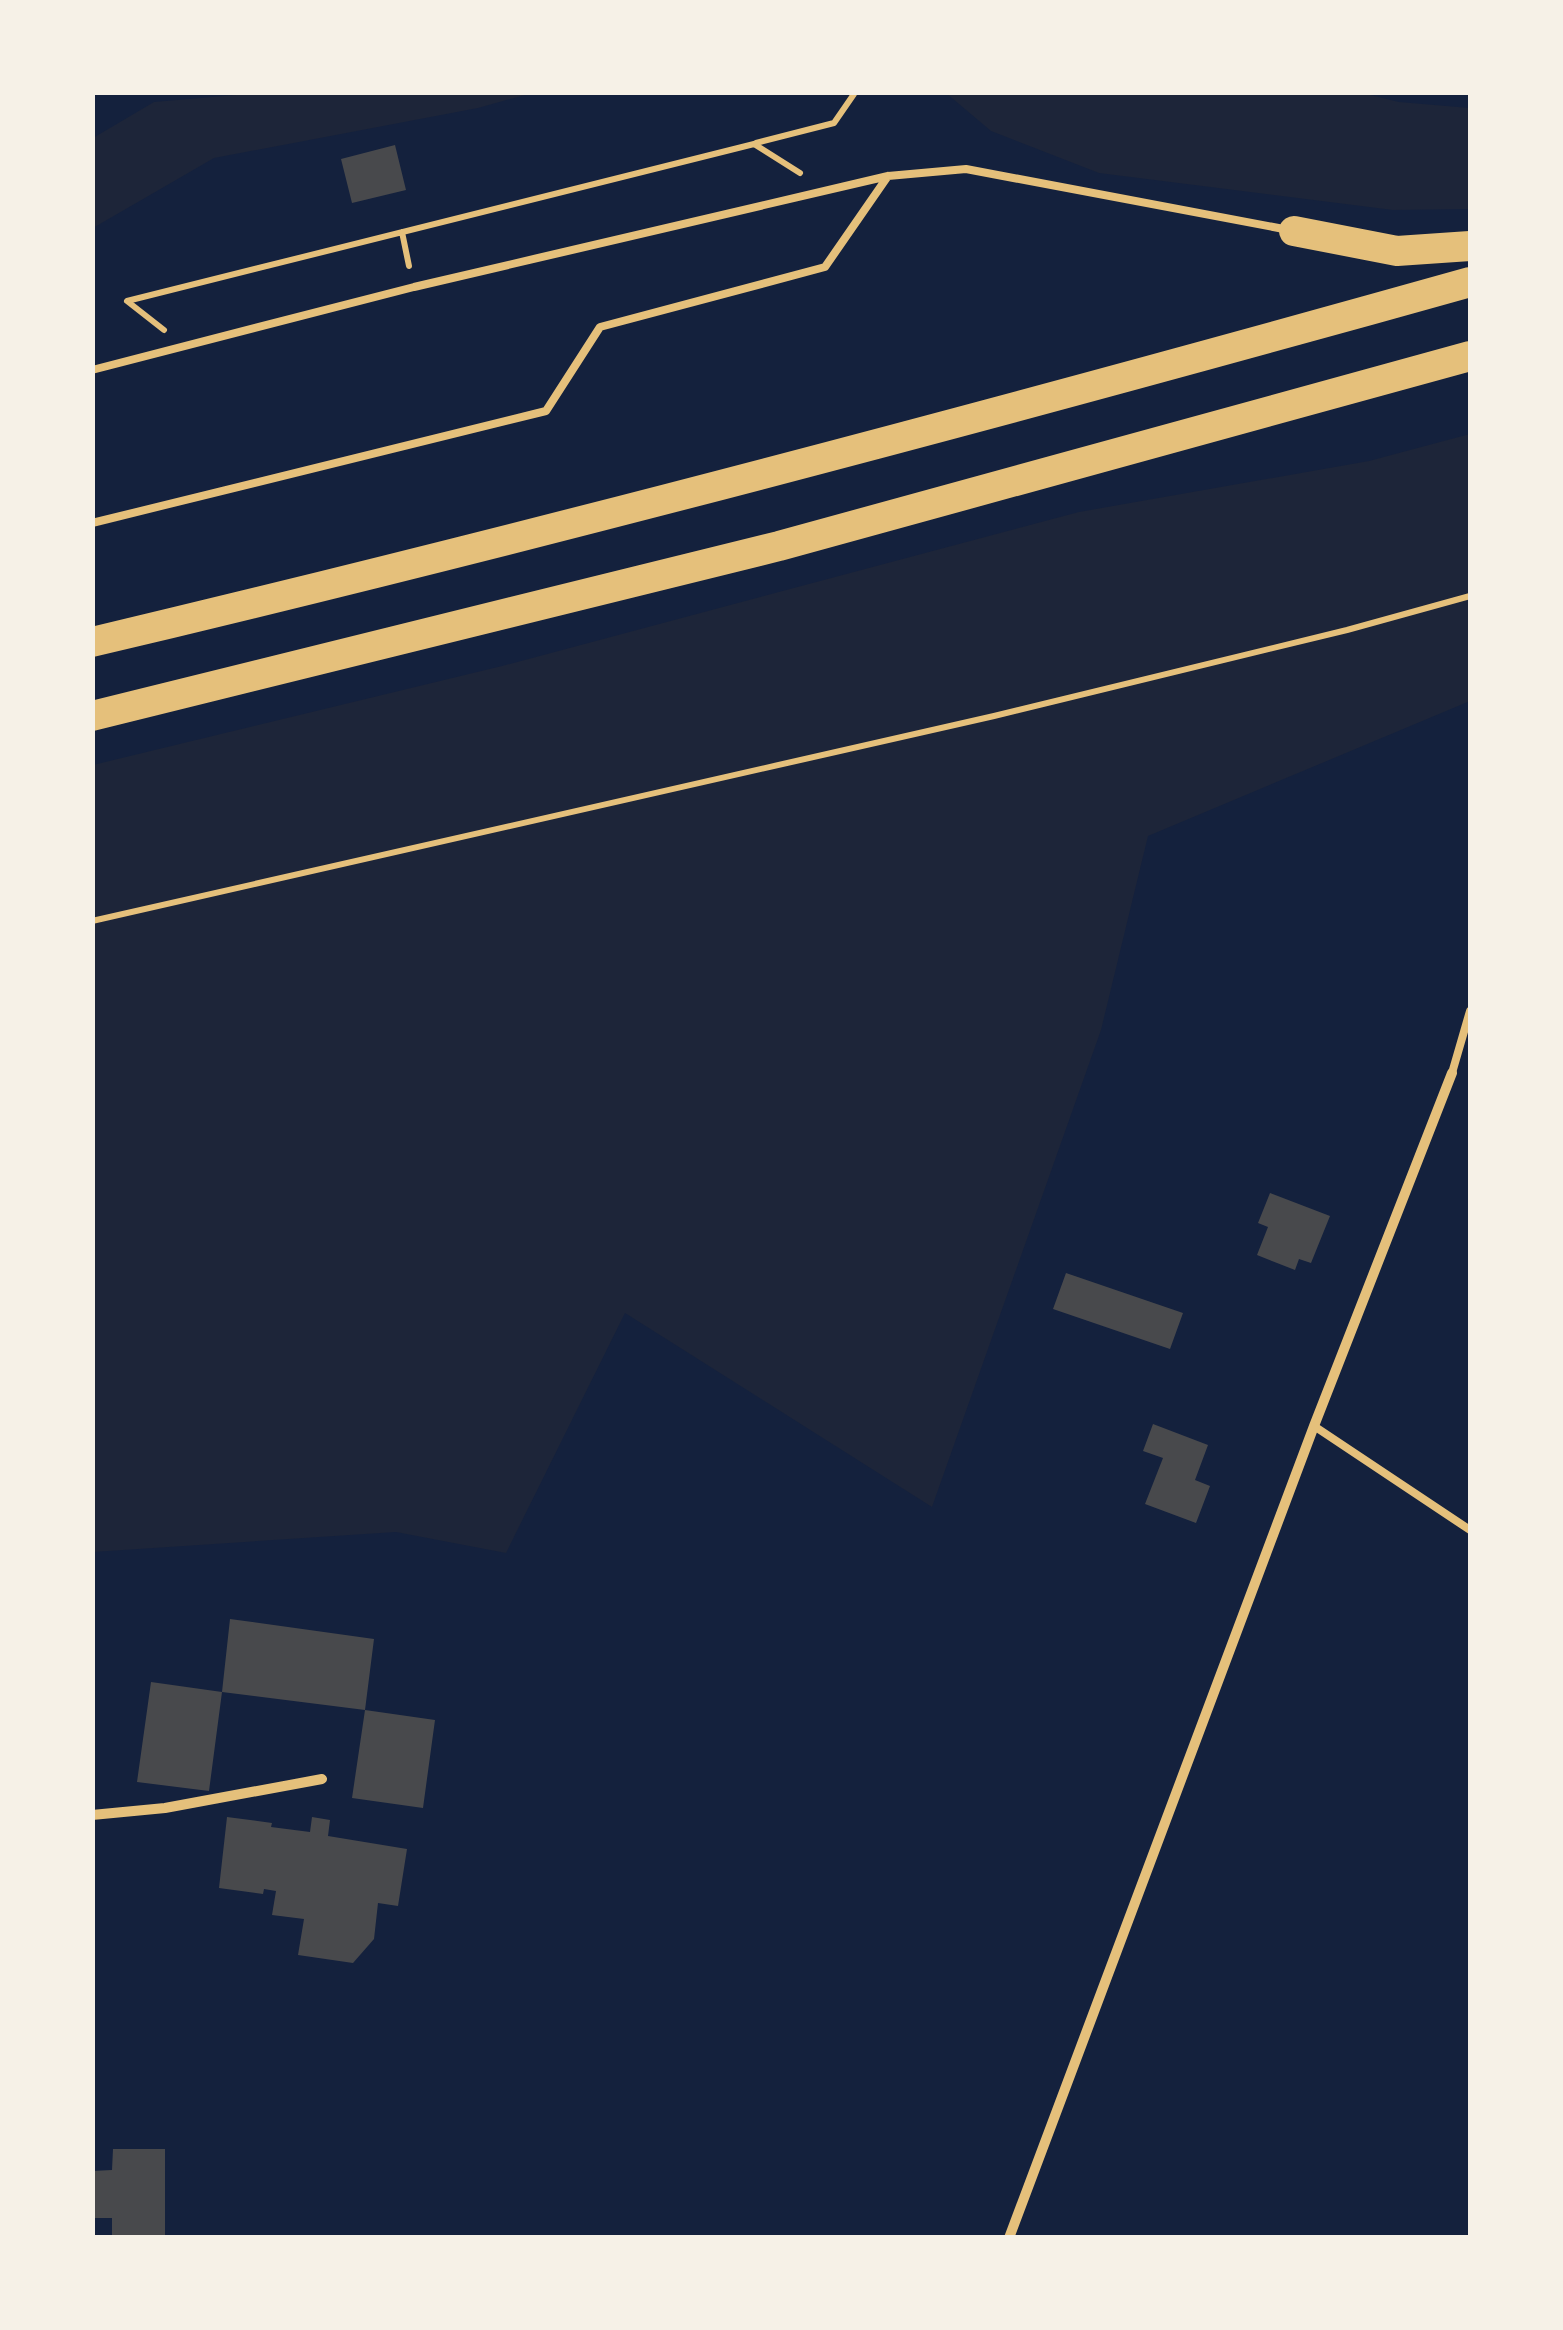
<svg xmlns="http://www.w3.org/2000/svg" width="1563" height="2330" font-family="'IBM Plex Sans',sans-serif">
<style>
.green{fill:#1d2539}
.building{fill:#48494c}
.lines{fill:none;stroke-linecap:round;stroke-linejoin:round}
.path{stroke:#e5c07b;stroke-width:6}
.service{stroke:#e5c07b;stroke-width:8}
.minor{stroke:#e5c07b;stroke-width:10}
.motorway{stroke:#e5c07b;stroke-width:30}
</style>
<rect width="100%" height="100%" fill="#14213d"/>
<path class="green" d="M269,92H532V93L478,108L214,158L93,228V138L154,102Z
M1358,92L1399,102L1470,108V209L1393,210L1099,173L991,131L946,93Z
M1470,434V701L1148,836L1101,1030L932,1507L625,1313L506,1553L396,1532L93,1552V765L502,666L1079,512L1369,461Z"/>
<path class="building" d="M395,145L406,190L352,203L341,159Z
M1270,1193L1330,1216L1311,1263L1299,1259L1295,1270L1257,1255L1268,1227L1258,1223Z
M1066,1273L1183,1313L1170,1349L1053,1309Z
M1153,1424L1208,1445L1195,1480L1210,1486L1196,1523L1145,1504L1163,1458L1143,1451Z
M230,1619L374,1639L365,1710L222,1692Z
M151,1682L222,1692L209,1791L137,1782Z
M365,1710L435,1720L423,1808L352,1798Z
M227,1817L272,1823L271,1827L310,1832L312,1817L330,1820L328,1836L407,1849L398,1906L378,1903L374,1939L353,1963L298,1955L304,1919L272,1915L276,1891L264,1889L263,1894L219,1888Z
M113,2149H165V2238H112V2218H92V2171L112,2170Z"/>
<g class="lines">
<path class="path" d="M756,143L834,123L854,94L852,92
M402,232L409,266
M164,330L127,301L754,144L800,173
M92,921L994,716L1347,630L1470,596"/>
<path class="service" d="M92,370L414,287L888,176L966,169L1289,230
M92,523L546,411L600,327L825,267L888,176
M1452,1073L1470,1011
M1314,1426L1470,1530"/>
<path class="minor" d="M92,1815L165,1808L322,1779
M1009,2238L1314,1426L1452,1073"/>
<path class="motorway" d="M1294,231L1397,251L1470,246
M92,642C555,532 1013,410 1470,282
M92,716L779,546L1470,356"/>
</g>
<rect width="1563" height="2330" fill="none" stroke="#f6f1e7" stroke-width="190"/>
</svg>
